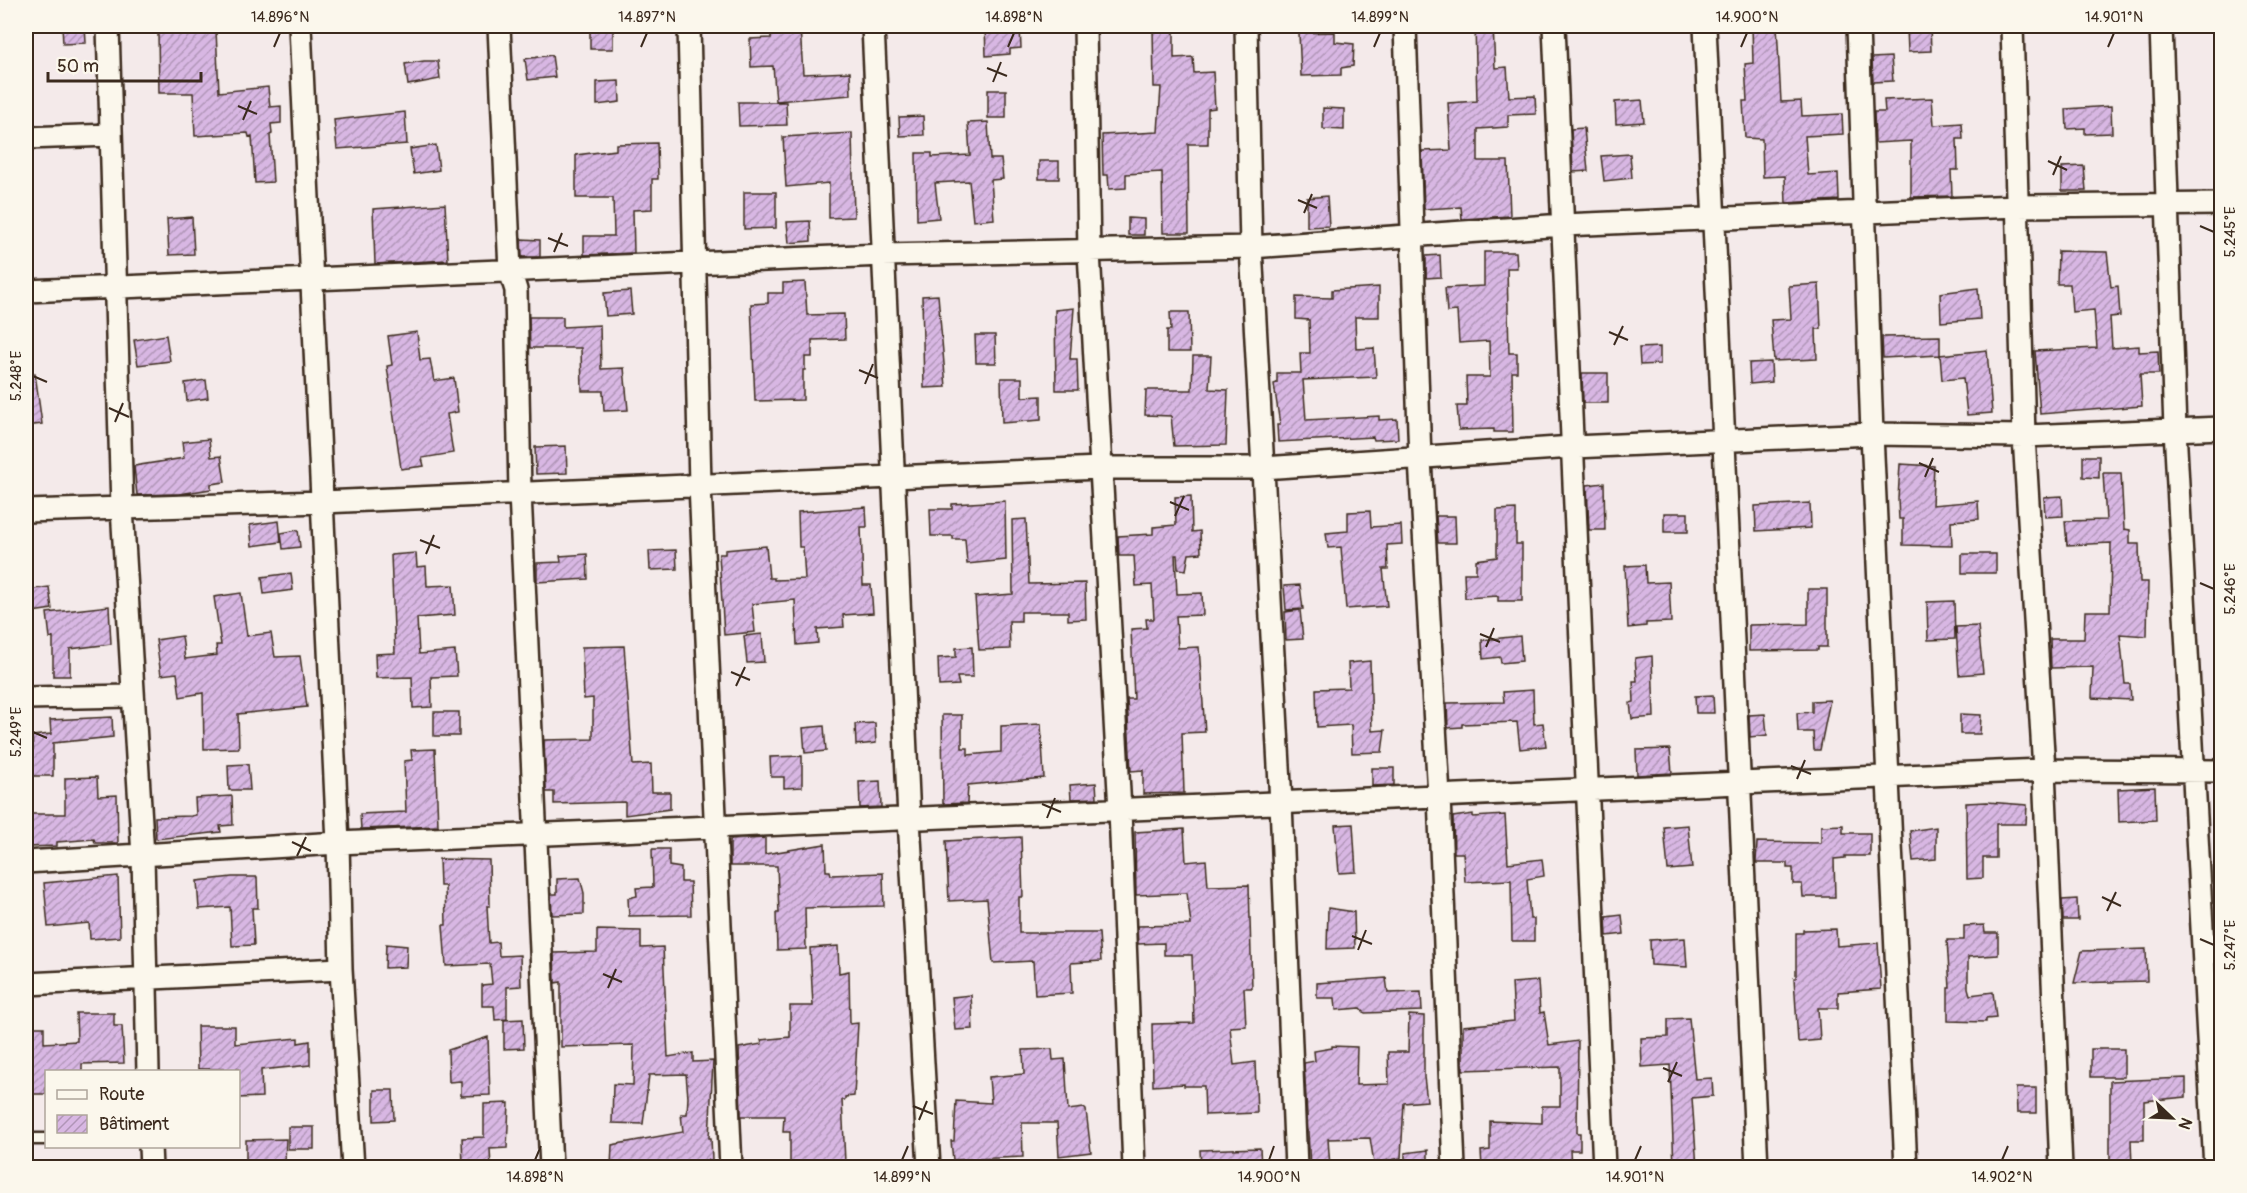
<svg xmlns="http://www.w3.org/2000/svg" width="2247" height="1193" font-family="Pangolin,sans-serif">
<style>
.building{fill:url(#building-hatch);stroke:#3b2a1e;stroke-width:1.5}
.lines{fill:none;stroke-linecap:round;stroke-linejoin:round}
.service-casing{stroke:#3b2a1e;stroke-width:15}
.minor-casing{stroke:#3b2a1e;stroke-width:26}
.service{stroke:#fbf7ec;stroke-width:10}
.minor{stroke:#fbf7ec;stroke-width:21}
.ticks{fill:none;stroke:#3b2a1e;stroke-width:2}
.neatline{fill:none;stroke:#3b2a1e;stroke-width:2}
.ticks-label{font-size:15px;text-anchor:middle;fill:#3b2a1e}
</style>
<defs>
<pattern id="building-hatch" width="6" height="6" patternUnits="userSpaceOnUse" patternTransform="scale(1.5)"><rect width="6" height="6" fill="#d8b7e3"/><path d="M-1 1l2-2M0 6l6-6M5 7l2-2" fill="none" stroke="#b095b7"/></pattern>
</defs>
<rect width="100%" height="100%" fill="#f4eaea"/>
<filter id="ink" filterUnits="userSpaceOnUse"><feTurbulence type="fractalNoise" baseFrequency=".0167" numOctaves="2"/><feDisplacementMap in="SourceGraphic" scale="12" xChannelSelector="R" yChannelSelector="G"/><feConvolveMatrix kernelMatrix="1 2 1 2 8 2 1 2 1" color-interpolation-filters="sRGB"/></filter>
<g filter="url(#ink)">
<path class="building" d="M62,26H85L86,43L63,44Z
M590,26H613V49H590Z
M771,26L800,27L803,74L850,72L851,95L776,101L773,66L751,67L750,39L771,38Z
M985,26L1020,28L1021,48L1010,49V54L986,56Z
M1475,26H1493L1495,68L1507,67L1509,97L1535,96L1536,114L1508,115V127L1478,129V161H1508L1510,216L1462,219L1461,207L1424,209L1422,151L1451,150L1448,103L1477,101Z
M1752,26H1777L1781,102L1801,101L1802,116L1842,114L1843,134L1805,136L1808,175L1838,173L1839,200L1786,203L1785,176L1763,177L1762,139L1745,138L1743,101H1747L1745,64L1753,63Z
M1930,26L1931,51L1908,52L1907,27Z
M1153,28H1174V58L1193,57L1194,73L1213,72L1215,108L1208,109V144H1188L1189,233H1163L1162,172L1126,174V188L1109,189L1108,175H1103L1102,135L1158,132L1161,87H1154Z
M216,31L219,92L268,87L270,107L281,106V123L271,124L272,134L270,135L273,182L255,183L252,136L249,137L248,133L195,136L193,93H159L158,33Z
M1335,32V42L1354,44L1353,66L1341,68V75L1301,76L1299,33Z
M552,55L555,77L528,80L525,59Z
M1891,57L1893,81L1873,82L1872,58Z
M424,61H438L440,79L408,85L405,64Z
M619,81L620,102L597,105V82Z
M988,90H1006V118H988Z
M1932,98L1934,125L1962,123L1963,139H1957L1958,170H1951L1952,196L1911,197V141L1875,143L1874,112H1885L1884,100Z
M1642,100L1644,122L1616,124L1615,102Z
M738,102H786L787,125L739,126Z
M2111,106L2112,133L2085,134V128L2067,129L2066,109Z
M1323,108L1344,109V130L1323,129Z
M405,112L407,144L337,149L334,120Z
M923,116L924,135L900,136L899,117Z
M988,122L990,159H1001L1003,179L991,180L994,219L973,221L969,181L935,183L939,218L917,220L916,153H932V157L970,155L968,123Z
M1584,128L1588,171L1573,172L1571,129Z
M852,133L854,217L829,218V183L786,187L783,137Z
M657,143L658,179H652V209L633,210L634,253L584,255V236H614L613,198H576V155L616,150V144Z
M436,145L439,170L414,174L410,149Z
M1630,154L1632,178L1604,181L1601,156Z
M1039,161H1059V179H1039Z
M2084,166L2086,191H2062V167Z
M744,192H776V228L744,229Z
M1327,196L1329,226L1307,227V198Z
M445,204L448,260L375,264L373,209Z
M192,217L194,254L169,255L167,219Z
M1128,218L1144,219V235H1128Z
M810,221L811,241L789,243L787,222Z
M521,239L540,240V257H522Z
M2058,251L2107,252L2111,287L2118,286L2120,316L2110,317L2112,348L2139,346V352L2158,351L2159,374H2140L2142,406L2040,414L2035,351L2097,348L2094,310L2072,312L2070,284H2057Z
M1484,252H1516L1517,268H1507L1509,353H1517V372H1512L1513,432H1494V429L1459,430L1457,406H1467L1466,377H1490L1489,341L1459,343L1457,311L1447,312L1445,288L1484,286Z
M1440,255L1441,277L1426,278V256Z
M805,282L807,315L844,314L845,339L812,340V357H805V370H803V400L755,401L751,304L768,303V293H783V283Z
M1819,284L1821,329H1816L1817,359L1774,361L1771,320L1791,319L1789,286Z
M1379,287V317H1355L1356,349L1374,348L1376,377L1303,380L1306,420L1379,416V420L1397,419L1398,439L1374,440L1373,437L1278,442L1277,425H1280L1274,384L1277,383V373H1301L1300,353H1310L1309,320L1296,319V297L1332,298V290Z
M1978,288L1980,319L1941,322L1940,293Z
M630,291L632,314L606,316L604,293Z
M938,295L946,387L924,388L922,296Z
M1074,308L1070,359H1077L1078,390H1056L1055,310Z
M1170,312H1189L1190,352H1167V330H1171Z
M529,317H563V327L600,325L601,369L624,368L628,410L604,411L603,391H582L581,348H530Z
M417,332L420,360L430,359L434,381L454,378L458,412L447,414L453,453L422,458L424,466L401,469L387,366L392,365L388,336Z
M166,335L170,361L138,365L134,340Z
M975,335H995L996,363H976Z
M1940,336V355L1883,358L1882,337Z
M1660,347V364L1640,365L1639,348Z
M1987,350L1992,413L1967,415L1963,378L1942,380L1940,355Z
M1193,356H1211L1209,389L1228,390L1226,445L1174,446L1171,416L1145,415L1146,390H1192Z
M1771,362L1772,382L1750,384L1749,363Z
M35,373L42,424L26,426V374Z
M1582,373H1608V403H1583Z
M1001,378H1022V397L1041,396V420L1002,423Z
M206,380L208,398L187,401L185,383Z
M209,439L211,457L221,456L225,482L211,484V489L179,494L137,495L134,466L184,458L182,442Z
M566,446L567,473L536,474L535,447Z
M2083,456H2099V478L2083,477Z
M1900,464L1934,466L1932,505L1978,501L1979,519L1951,521L1952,546L1903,545V519H1899L1898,499Z
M2103,473H2121L2124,529L2130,530V544H2139L2140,582H2148L2147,636L2120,634L2125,684H2130L2131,700L2092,698L2093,667L2051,668L2050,639H2084L2085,611H2110L2111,543L2067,545L2065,521L2106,520Z
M1604,483L1605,530H1589L1587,485Z
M1191,496L1192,532L1200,531L1201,553L1189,554L1186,570L1178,569L1177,555H1175L1177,594L1202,593L1203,615L1176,616L1178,648L1199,647L1205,732L1182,733L1184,793L1143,794V770L1131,771L1127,699H1134L1131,629L1147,628L1146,619H1154L1152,585L1136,586L1134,556H1119L1118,536L1153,534V527L1176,525L1175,497Z
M2062,496L2063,516L2045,517L2044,497Z
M1005,501L1006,560L967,564L965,539H953V536H931L930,509H952V504Z
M1810,503L1811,528L1756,531L1755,506Z
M866,507L867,527H861L863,585H871L873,613L843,615L844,627L817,629L818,643L797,645L795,600L752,604L755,632L724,635L719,554H725V550L766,546L769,578H774V580L805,579L803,547H799L798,512Z
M1516,509V544H1522V601H1498V596L1465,598L1464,573H1476V560L1497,557V510Z
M1370,511L1371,527L1401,525L1402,544L1387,545L1388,569H1383L1387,606L1346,609L1341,547L1328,548L1326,533L1348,531V512Z
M1664,513H1688V532H1664Z
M1436,516H1455L1456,543H1438Z
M1026,519L1029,584L1085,583L1086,619L1068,620V612H1021V621H1009L1010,649L979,650L975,597L1013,594L1012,520Z
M279,521L281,542L252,546L250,525Z
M298,530L300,547L283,549L281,533Z
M676,550L677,569L650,570L649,551Z
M416,553L417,567L426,566L427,586L453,585L455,615L417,618L419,654L455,651L457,676L431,677L432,707L413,708L412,677L376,678L375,654L395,653L391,555Z
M587,554L588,579L537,582V563L561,562L560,556Z
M1962,554H1996V573H1962Z
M1645,565L1646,583L1669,582L1671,622L1646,623V626L1628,628L1625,566Z
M291,573L293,590L264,594L262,577Z
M1300,585L1303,609L1286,610L1284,586Z
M49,587L52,609L26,613V590Z
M1808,589H1827V647H1818V650L1749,651V625L1808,624Z
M241,593L247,636L271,633L275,657L300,656L307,707L238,714L239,748L204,749L203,693L180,697L177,673L161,675L156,640L182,636L185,659L217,655L216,645H221L214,597Z
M1954,601L1955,639L1928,640L1927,602Z
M109,606L111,644L70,649V676H53V637L50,638L47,613Z
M1300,610L1303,639L1286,640L1285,612Z
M1978,626L1983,673L1959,675L1956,627Z
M762,634L764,662L747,663L744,636Z
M1520,636L1522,661L1501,663L1500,657L1483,659L1482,640Z
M624,646L633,765L651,764L652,792H670V809L625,815V802L554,804V792H546L544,740L593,739V698L584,699L582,647Z
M972,647L973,677H957L959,685L939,686L938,658L956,657V648Z
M1652,656L1654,717L1632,719L1630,703L1634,702L1633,681H1637L1635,658Z
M1370,661L1372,731L1385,730L1382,752L1352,753L1351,725L1317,727L1316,689L1349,688L1348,663Z
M1533,690L1534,724L1543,723L1546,746L1520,749L1517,722L1462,724V727L1448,728L1447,703L1504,702L1503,692Z
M1713,695L1714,713H1696L1695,696Z
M1830,700L1820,750H1814L1813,732H1798L1797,713L1812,712V701Z
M434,712H459V736H434Z
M1765,714L1767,735L1750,737L1749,715Z
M1960,714L1981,715L1980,734H1960Z
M942,715H962V748H968V755L1001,752V726L1041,724L1044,778L968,785L967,803L943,804Z
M112,717L113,737L53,743V776H26V750L33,749L32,736L51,734L50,720Z
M875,723L876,743L856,745L855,724Z
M824,726L826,751L805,753L803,728Z
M435,749L438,826L361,829L360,814L406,812L404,761L412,760L411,750Z
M1670,749L1672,773L1637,775L1636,750Z
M802,756V787L784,788V777H771L770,757Z
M248,764L250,790H229L228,765Z
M1372,768H1394V785L1372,786Z
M97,777L98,796L117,795L118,843H95L94,839L57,842V846L27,847L26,814H65V778Z
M880,781L881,807L860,808L859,782Z
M1096,783L1097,798L1071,799L1070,785Z
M2155,787L2156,820L2119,822L2118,789Z
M232,796L233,825L220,826L221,832L156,839L155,817L191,816L196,815L195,798Z
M1987,802L2027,805L2026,824H1996V858H1983V878L1967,879L1966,803Z
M1473,814V817L1505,815L1508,863L1542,859L1544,876L1527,879L1530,919H1534V941H1512L1511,880L1465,882L1463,853H1454L1453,817Z
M1353,824L1356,872L1339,873L1335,825Z
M1688,825L1692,868L1668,870L1664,827Z
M1843,825V833H1870V856H1845V858L1834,859L1835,897H1803L1802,884H1793V868H1787V863H1756L1757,842L1821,843V826Z
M1936,827V859L1913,861L1910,831Z
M1184,829L1186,862L1206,860L1208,886L1249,885L1252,988H1244L1246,1026L1230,1027L1234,1065L1255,1062L1257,1113L1205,1115L1204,1086H1184V1084L1153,1086L1152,1024L1194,1023L1192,955H1164V943L1138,944L1137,926L1191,925L1187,893L1136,895L1135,832Z
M1021,837L1023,897H1019V933H1099L1101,961L1071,963L1072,993L1035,995L1033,961L993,963L987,899L949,901L946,841Z
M765,838V854L825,844L826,871H830L831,875L883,873L884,906L805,908L806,949L777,950L776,913H779L777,866H730V840Z
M652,849H669V866L681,868V882H690L691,915L629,916L628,898L637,896L636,888L653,887Z
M439,859L489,860L490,906H487L489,943L498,942L499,956L520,955L521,986L507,987V1019L495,1020L494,1006H482V985L492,984L490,964L446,966L443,925H446L445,886H440Z
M118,876L120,937L90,939L89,923L48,927L44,883Z
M232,877H257L258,908H252L254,945L232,946L230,907L199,909L197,881Z
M580,878L584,893V914L552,915L551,894H557V879Z
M2077,899L2078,920H2063L2062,900Z
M1328,908L1354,912L1355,948L1327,949Z
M1622,915L1624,934L1607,936L1606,917Z
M1984,925L1985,933H1998V955L1968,957V988L1970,995L1993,992L1996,1018L1986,1019V1022L1948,1021V988H1950L1947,940H1964V926Z
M1836,929L1837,946L1878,943L1881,989L1838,992V1008H1818L1820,1040L1798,1042L1794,978H1796V933H1803V930Z
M597,930L641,931V948L663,947L668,1057L693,1053V1062L713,1061L709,1138H711L712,1160L611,1167L612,1145L683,1132L681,1114H687L688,1097L686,1074L649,1075L643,1124L612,1123L613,1084L633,1085L634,1045L561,1047V982L555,983L554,953L597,952Z
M1685,938L1687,967L1651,965L1650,940Z
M386,944L407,946L406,967L385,968Z
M838,946L839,973L849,971L850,1024L858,1023L854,1096L845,1097V1100H842L845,1162H818V1167H790V1132H783L784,1116H741L739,1048L762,1044L761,1040L790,1037V1006H813L810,948Z
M2146,949L2147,981L2074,983L2082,951Z
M1386,978L1388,993L1421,992L1422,1011L1365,1013L1360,1008L1336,1010L1335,998H1317V983Z
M1538,981L1540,1013L1544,1012L1549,1045L1578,1041L1577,1133H1580V1150H1570L1571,1167H1526L1525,1163L1482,1167L1481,1151L1490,1150V1121L1542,1123V1106H1560V1067L1463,1070V1026L1514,1021L1512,983Z
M971,995L973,1029L955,1030L952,997Z
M76,1013H114V1026H122L124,1063L82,1064V1071H46V1094H26V1027H44V1043L77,1041Z
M1409,1015L1424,1016V1077L1427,1101L1404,1103L1401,1158L1374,1163L1370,1138L1328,1139L1330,1167H1310L1304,1063L1315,1061L1314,1051L1332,1048V1046L1357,1047L1356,1085L1389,1084L1388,1052H1408Z
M1689,1018L1695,1079L1712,1078L1713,1096L1692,1098L1697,1167H1674L1670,1065L1642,1067L1641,1038L1668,1037V1019Z
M523,1019L524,1048L504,1049V1020Z
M197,1026H235V1044L298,1038V1043L310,1041V1065L261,1070L262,1097L238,1098V1069H198Z
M488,1037L490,1095L461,1096V1081L449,1082L448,1050Z
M1052,1049L1053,1060L1065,1059L1068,1110L1084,1108L1086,1110L1091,1152L1059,1156L1057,1123H1022L1023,1157L953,1160L951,1141H954L956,1101L991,1103L989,1077L1024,1074L1023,1050Z
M2091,1049H2124V1077H2091Z
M2186,1078V1097L2144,1101V1140H2131L2132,1167H2110V1081Z
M2016,1088H2036V1113H2017Z
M374,1090H393L394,1120L374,1121Z
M509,1103L507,1148L490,1149L491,1167H463L462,1138L484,1137V1104Z
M288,1127H314V1149H288Z
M286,1139L285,1162L273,1161V1167H246V1140Z
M1260,1148L1261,1167H1201L1200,1150Z
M1428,1150V1167H1405V1153Z"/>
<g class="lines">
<g class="service-casing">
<path id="service" d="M26,1139H46"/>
</g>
<g class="minor-casing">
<path id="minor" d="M108,26L122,508L143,856L148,1072
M300,26L338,843L341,969L353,1168
M499,26L510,271L516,290L520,493L551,1168
M689,26L700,485L731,1168
M873,26L909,819L929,1168
M1085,26L1089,252L1120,810L1134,1168
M1246,26L1251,247L1281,803L1296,1168
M1405,26L1420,459L1439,796L1454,1168
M1554,26L1604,1168
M1705,26L1757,1168
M1858,26L1872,434L1906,1168
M2012,26L2024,436L2044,770L2061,1168
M2161,26L2175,429L2215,1168
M26,138L111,135
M26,291L883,255L1251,247L1563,225L1866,212L2018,206L2222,204
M26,511L323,502L1099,468H1262L1573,447L1872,434L2024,436L2222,428
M26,698L132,696
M26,862L338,843L2044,770L2222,771
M26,984L341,969
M150,1146L151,1168"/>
</g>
<use href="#service" class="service"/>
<use href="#minor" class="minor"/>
</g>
</g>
<path class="ticks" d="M274,47L280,33M641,47L647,33M1008,47L1014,33M1374,47L1380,33M1741,47L1747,33M2108,47L2114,33M987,68L1007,76M993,82L1001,62M238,106L257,114M243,120L251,101M2048,161L2067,170M2053,175L2061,156M1298,200L1317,208M1304,213L1312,194M2200,226L2214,232M548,238L568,246M554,252L562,233M1609,332L1628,340M1614,345L1623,326M859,370L878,378M33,376L47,382M865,384L873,364M109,408L129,417M115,422L123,403M1919,463L1939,472M1925,477L1933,458M1170,502L1189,510M1175,516L1184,496M420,540L440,548M426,554L434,535M2200,583L2214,589M1480,634L1500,642M1486,647L1494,628M731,672L750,680M736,686L745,667M33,732L47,738M1791,766L1811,774M1797,779L1805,760M1042,804L1061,812M1047,818L1055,798M292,842L311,851M297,856L306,837M2102,897L2121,906M2107,911L2116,892M1352,936L1372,944M2200,939L2214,945M1358,950L1366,930M603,974L622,982M608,988L616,969M1663,1068L1682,1076M1668,1082L1677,1062M913,1106L933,1114M919,1120L927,1101M535,1160L541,1146M902,1160L908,1146M1269,1160L1274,1146M1635,1160L1641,1146M2002,1160L2008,1146"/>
<rect width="2247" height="1193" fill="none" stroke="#fbf7ec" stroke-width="66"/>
<rect x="45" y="1070" width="195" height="78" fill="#fbf7ec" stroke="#aea59a" stroke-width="1.5"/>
<rect x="57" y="1090" width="30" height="9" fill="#fbf7ec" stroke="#aea59a" stroke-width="1.5"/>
<text x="99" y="1100" font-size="18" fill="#3b2a1e">Route</text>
<rect x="57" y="1115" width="30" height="18" fill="url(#building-hatch)" stroke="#aea59a" stroke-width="1.5"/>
<text x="99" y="1130" font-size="18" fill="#3b2a1e">Bâtiment</text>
<g transform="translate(2172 1118) rotate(113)" stroke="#fbf7ec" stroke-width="4.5" paint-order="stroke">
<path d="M0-4.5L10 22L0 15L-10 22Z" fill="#3b2a1e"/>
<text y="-9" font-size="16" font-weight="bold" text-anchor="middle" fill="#3b2a1e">N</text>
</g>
<path d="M48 72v9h153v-9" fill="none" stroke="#3b2a1e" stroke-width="3"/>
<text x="57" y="72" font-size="18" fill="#3b2a1e" stroke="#fbf7ec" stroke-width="4.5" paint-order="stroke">50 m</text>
<rect x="33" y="33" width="2181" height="1127" class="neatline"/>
<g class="ticks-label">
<text x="280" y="22">14.896°N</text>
<text x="647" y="22">14.897°N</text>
<text x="1014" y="22">14.898°N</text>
<text x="1380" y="22">14.899°N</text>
<text x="1747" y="22">14.900°N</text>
<text x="2114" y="22">14.901°N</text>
<text transform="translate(2230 232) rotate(-90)" y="5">5.245°E</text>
<text transform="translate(16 376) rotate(-90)" y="5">5.248°E</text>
<text transform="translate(2230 589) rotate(-90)" y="5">5.246°E</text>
<text transform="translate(16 732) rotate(-90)" y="5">5.249°E</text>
<text transform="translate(2230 945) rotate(-90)" y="5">5.247°E</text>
<text x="535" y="1182">14.898°N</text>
<text x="902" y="1182">14.899°N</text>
<text x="1269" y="1182">14.900°N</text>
<text x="1635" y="1182">14.901°N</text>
<text x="2002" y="1182">14.902°N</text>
</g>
</svg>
